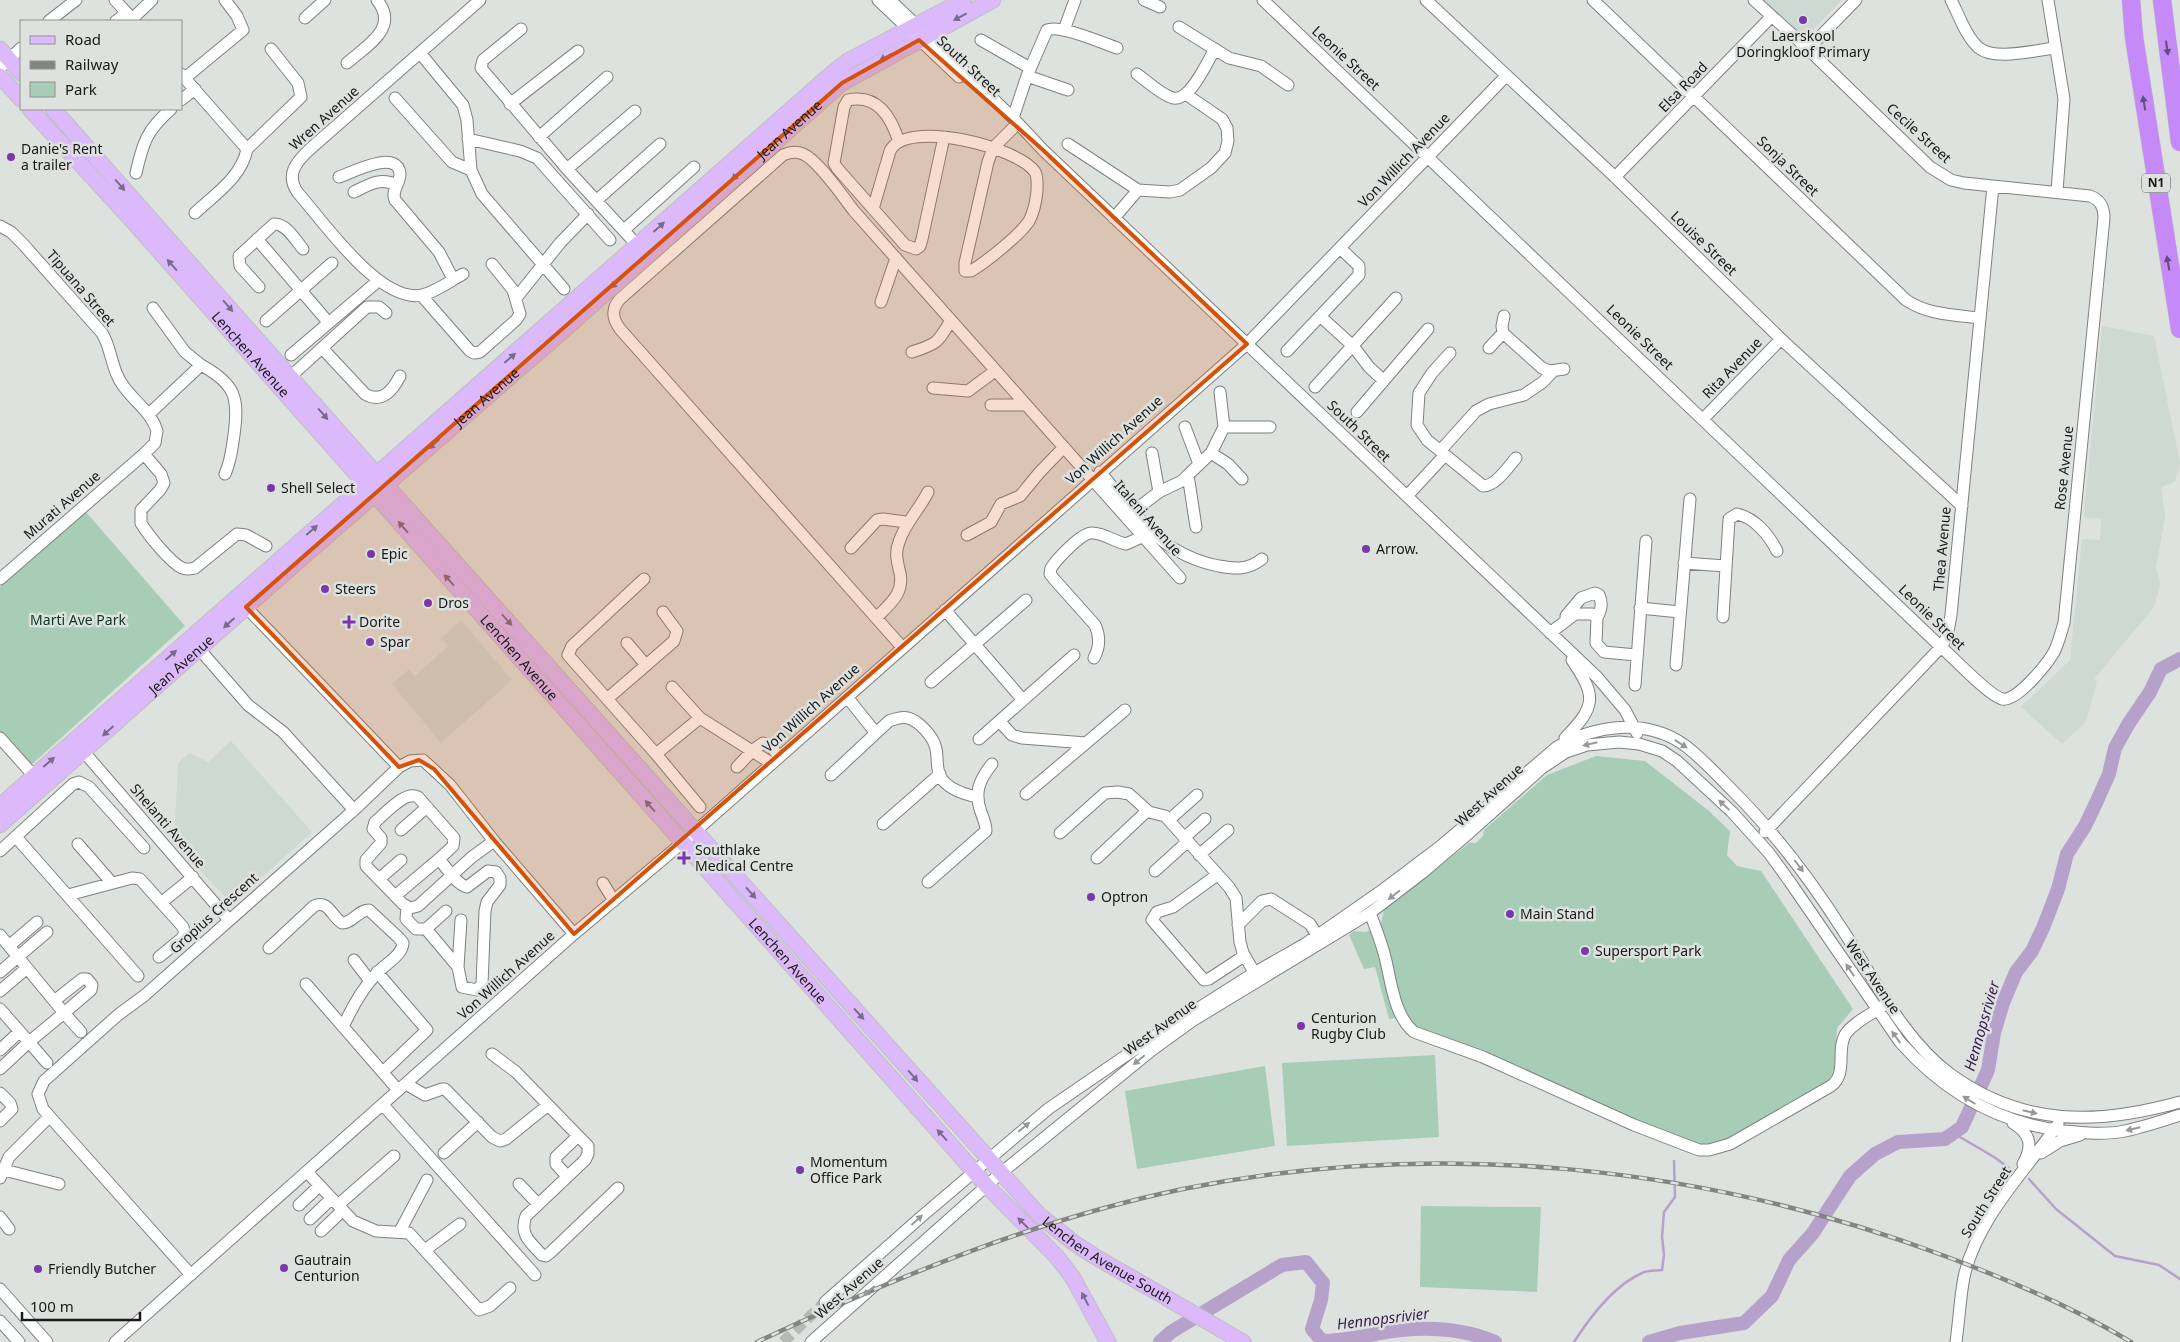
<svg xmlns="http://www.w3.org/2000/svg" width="2180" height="1342" font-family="'Noto Sans',sans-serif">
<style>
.built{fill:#cdd9d2}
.green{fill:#a8cdb7}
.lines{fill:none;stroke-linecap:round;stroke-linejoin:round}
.stream{stroke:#b6a1cb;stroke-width:2.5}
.river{stroke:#b6a1cb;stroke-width:14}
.minor-tunnel{stroke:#b6bab7;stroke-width:11;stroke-dasharray:11 5.5;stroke-linecap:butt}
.minor-casing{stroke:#7d817f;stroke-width:13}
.major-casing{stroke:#bfbfbf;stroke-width:17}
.highway-casing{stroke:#bfbfbf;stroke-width:19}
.minor{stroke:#fff;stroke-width:11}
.major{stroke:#dcb9fb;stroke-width:15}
.highway{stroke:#c58af8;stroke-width:18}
.rail-casing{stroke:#828583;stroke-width:4.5}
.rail{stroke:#dde2df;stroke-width:2.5;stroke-dasharray:8;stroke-linecap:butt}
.oneway{fill:#7a6a8a}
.oneway2{fill:#664c7d}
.oneway3{fill:#989898}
.marked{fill:#d3530d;fill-opacity:0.2;stroke:#d3530d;stroke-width:4;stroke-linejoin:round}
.poi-dot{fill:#7a37ab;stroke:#dde2df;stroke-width:2}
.labels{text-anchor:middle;stroke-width:5;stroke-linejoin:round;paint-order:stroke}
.shield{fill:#dde2df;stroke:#545654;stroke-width:1}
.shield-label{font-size:12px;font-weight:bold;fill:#191a19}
.poi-label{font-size:14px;fill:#191a19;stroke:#dde2df;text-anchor:start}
.street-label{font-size:14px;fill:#191a19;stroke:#dde2df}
.park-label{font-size:14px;fill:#0e3623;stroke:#dde2df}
.water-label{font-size:15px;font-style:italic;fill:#3a1c50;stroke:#dde2df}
</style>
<rect width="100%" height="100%" fill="#dde2df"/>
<path class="built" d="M1762,0H1842L1803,40Z
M2102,326L2154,336L2180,463L2175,482L2161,487L2165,517L2156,567L2160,584L2154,607L2094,679L2097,681L2086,722L2062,744L2021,707L2070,660L2082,539L2100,540L2101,519L2084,517Z
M461,620L512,680L441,743L392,684L409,669L415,676L448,646L441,638Z
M231,741L312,832L232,904L174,843L178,763L189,753L208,762Z"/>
<path class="green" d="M86,512L185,626L30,766L0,733V587Z
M1596,756L1645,761L1709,811L1730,831L1727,855L1737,866L1761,871L1853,1009L1837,1028L1834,1070L1829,1080L1819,1088L1721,1143L1707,1145L1694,1143L1416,1039C1406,1033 1400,1029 1397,1018L1389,1019L1375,967L1364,969L1349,935L1354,931L1365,932L1380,927L1384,910L1469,843H1476L1483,836L1484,830L1547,775Z
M1435,1055L1439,1137L1287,1146L1282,1063Z
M1265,1066L1275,1146L1137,1169L1125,1091Z
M1421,1206L1541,1207L1537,1292L1420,1287Z"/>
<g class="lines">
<path class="stream" d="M1953,1133L1994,1157L2009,1168
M2029,1179L2056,1209L2115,1256L2159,1265L2180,1279
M1574,1342C1590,1317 1615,1285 1642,1273C1648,1270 1656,1271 1662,1270L1664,1255L1662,1237L1664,1212L1675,1197L1674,1161"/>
<path class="river" d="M1160,1342L1171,1332L1282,1265L1306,1262L1323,1283L1321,1300L1312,1329L1322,1341C1342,1341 1358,1337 1376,1334C1417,1326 1457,1326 1495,1342
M1649,1342L1680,1333L1744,1323L1772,1296L1789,1260L1813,1233L1850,1176L1875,1154L1898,1142L1945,1139L1962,1127L1988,1070L1994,1033L2003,1003L2016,972L2032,951L2043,928L2058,889L2067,854L2085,826L2096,803L2109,774L2115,748L2129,723L2150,692L2161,669L2180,659"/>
<path class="minor-tunnel" d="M783,1342L825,1302"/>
<g class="minor-casing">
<path id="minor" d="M115,0L134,21
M878,0L959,77
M890,0L1013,118L1043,150L1597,677L1625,710L1637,733
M1144,0L1160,7
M1263,0L1941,647C1954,658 1988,695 2002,699C2017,702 2047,664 2054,652C2059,642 2061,632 2064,623L2104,218C2104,208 2101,200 2090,196L1964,183L1951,180L1930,167L1808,49L1754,0
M1426,0L1615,177L1781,339L1962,506
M1593,0L1906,300C1928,315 1955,315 1980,318
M1951,0C1959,15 1966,37 1979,48C1995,61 2035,50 2056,48
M2048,0L2064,99L2057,191
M305,18L325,0
M132,19L152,0
M49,21L76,0
M116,21L127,13
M1179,27L1229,58L1261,66L1288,85
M521,29L483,60L481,68L567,169L638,246
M1064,30L1075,0
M981,40L1030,68
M1808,49L1856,0
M420,53L463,105L467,120L471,170L482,194L564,289
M347,63C366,46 400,28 377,0
M0,68L21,48
M181,74L247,149
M1137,74C1147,81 1161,95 1173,98C1190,102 1207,62 1215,49
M1027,76L1068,90
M185,78L243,30L237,16L225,0
M395,98L452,162L471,170
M181,100L195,89
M510,104L578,51
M1013,118L1027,76L1047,30C1060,24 1102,43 1117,48
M539,137L607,77
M468,139L520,151L537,158L610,240
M899,142C891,117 878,94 848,100L844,107L834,163L837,168L905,245L916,249L920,246L922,239L944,137
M1068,144L1138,190L1170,192L1180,190L1211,168L1225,153L1228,141L1227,128L1222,119L1187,95
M247,149L301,97L298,83L271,49
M567,169L635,111
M136,173C143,142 147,130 171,109
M339,177C351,173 398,148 400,174C400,184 391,190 395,200L439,252L453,279
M1615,177L1771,17
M354,192C370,184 380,177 397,185
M597,200L660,144
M873,209L890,151C906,118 1018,147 1035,172C1038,177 1037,185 1037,191C1036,201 1034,212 1029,221C1020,235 986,262 971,271H965V263L988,162L993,148L1013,128
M195,213C214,195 242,177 247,149
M1114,218L1138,190
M0,226L11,232L23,244L102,333C112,349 111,369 122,384C133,401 151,411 157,431L155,443L144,454L0,579
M624,230L694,167
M257,239L328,322
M463,274C450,281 436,292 422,295C380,304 323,221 298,193C285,175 296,162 310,149L480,0
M259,287L240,266L239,256L274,224C286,223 296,241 303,249
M421,295L470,351L474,353L480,352L516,320L520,314L513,290L492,264
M517,297L560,243L588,214
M881,302L896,258
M1320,316L1353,346L1369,367L1383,380
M1504,316L1502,326L1503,333L1542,368L1550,371L1564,369
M266,321L332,263
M322,348L365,394C382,404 393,390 400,376
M1489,348L1503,333
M1287,351L1359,275V266L1340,248
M912,352C937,344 938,343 951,320
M1450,353L1432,373L1419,393L1417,425L1427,440L1483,486C1496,486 1508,467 1516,458
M291,355L378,281
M201,365C236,384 239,398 234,435C232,449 231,461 225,474
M290,377L367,307H379L386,313
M1315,387L1396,298
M933,388L968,391L995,371
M1220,392L1224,427
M991,405H1026
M1357,412L1428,329
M149,414L201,365L185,352L153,308
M1704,418L1781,339
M1185,427L1199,464
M1440,451L1476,411L1489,404L1524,395L1543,382L1553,371
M1152,453L1159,492
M1211,453L1228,464L1242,479
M144,454L161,474L164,483L160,490L141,510V523C148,535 170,562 182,568C187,570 190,569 195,568L237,534L246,535L266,546
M1100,472C1138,516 1159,554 1219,566C1236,569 1248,570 1262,559
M1188,475L1196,527
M1407,496L1445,455
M1134,511L1159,492L1182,481L1188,475L1211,453L1224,427H1270
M967,535L991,522L1001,504L1020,496L1039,473L1064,447
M851,548L877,520L883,519L906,522
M1684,563L1725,566
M644,579L572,646L568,655L656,754L700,807
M246,607L399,767
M1640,608L1680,612
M945,610L1023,700
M1566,616L1581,598L1595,593L1599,595C1603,604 1601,610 1597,618
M1723,617L1729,519L1737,514C1755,518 1769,535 1777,551
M876,618C891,603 906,592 899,569C897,560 895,552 899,542C905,523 919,510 928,492
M1550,633L1575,614H1592L1597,618L1596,643L1604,652L1636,655
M627,643L646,665
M902,647L620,329C612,318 611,309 620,299L783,155C790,152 796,151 803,154C818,160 843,197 854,211L1180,578
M200,650L248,705L283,732L354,810
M1094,658C1100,647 1100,636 1095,625L1054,579L1050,574L1051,568C1057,559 1082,532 1092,533C1104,533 1115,542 1126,544L1144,536
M1676,665L1690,499
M931,682L1026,600
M1635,685L1646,541
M672,687L700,718L771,763
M847,697L875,732
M607,699L674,641L677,631L663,612
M1000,722L1012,735L1022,738L1086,743
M0,738L34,776
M1565,738C1596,706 1597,697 1572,660
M979,739L1074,655
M84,752L229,920
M656,754L700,718
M737,767L753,750L763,743L771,746L779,757
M831,775L889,721C895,719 901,716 908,718C919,721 934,737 936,749C938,758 936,767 940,776C947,789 963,794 977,797
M1026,794L1125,710
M1169,820L1197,795
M883,824L940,774
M401,830L427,807
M1765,832L1941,647L1947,637L1951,615L1993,186
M1060,833L1105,793L1118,792L1129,794L1149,812L1165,816L1229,887L1236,898L1240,942L1243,953L1258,979
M16,837L138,976
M1184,838L1205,819
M78,844L112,883
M0,851L73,784L79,782L89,787L144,848
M1199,855L1228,830
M1097,858L1147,811
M1155,871L1187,842
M1217,875L1173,907L1157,912L1152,920L1204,980L1209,979L1244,956
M379,879L401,860
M928,882L986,831C986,824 983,818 981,812C974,793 979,780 992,764
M603,883L614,901
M68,895L132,878L140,879L183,927L185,934L181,939L159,957
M395,896L439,859
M161,903L193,877
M407,907L406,919L416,929H426
M446,911L426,929L458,967L462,987L477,990L482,984L485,911L487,902L500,885V878L496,872L488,871L467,887C456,884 446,867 439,859L453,846L454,838L418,797C405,790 385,814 375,822L373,829L381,838V843L366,860V866L403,904L410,908L418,906L472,857L494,841
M1370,913C1375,926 1380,939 1384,953C1391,978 1393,1015 1414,1032L1483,1057L1634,1125L1699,1150H1709L1730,1144L1831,1086C1848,1073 1836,1051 1845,1035C1852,1023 1872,1014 1883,1006
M1238,925L1262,901L1271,899L1310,924L1321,942
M0,935L64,1013L29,1042L0,1009
M9,946L37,922
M269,948L314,906C328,899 332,917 342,923C353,923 358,910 369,910L399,938L403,943C402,956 385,964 377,973C362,989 352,1007 343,1027
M354,960L370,981
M458,967L461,920
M0,972L47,932
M377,972L427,1030L383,1072
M306,984L398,1090
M0,991L27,968
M54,1001L82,979H87L92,985L91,990L64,1013L81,1032
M0,1050L19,1032
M492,1054L516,1072L588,1146V1154L585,1160L526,1216C519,1234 530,1242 542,1255L546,1256L551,1252L618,1188
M0,1069L29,1042L47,1063
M406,1084L425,1095L442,1089H445L492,1137L500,1141L506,1139L547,1106
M0,1093L10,1103L12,1109L0,1121
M383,1105L535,1275
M2013,1123C2031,1134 2033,1146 2023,1164
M444,1153L478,1122
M2041,1153L2060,1141L2080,1135
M4,1170L59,1184
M307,1172L353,1221L376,1231L409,1233L479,1310L490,1306L510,1288
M567,1176L556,1164V1157L578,1136
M0,1178L9,1157L49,1117
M519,1184L537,1203
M299,1205L319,1186
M338,1205L394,1156
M0,1217L9,1229
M310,1219L331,1199
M321,1231L342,1211
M400,1231L427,1180
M425,1250L460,1224
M191,1275L43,1109L38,1094L44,1081L118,1015L145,995L354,810L399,767L410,761L423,760L450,785L494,841L574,934
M0,1289L47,1342
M825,1302L921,1217L1048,1109L1147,1041L1254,973L1305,944L1384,889L1441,846L1557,747C1596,725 1644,718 1683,744C1701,757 1717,775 1733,791C1775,833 1810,879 1842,929C1874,978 1902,1038 1950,1074C2023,1127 2097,1125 2180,1102
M0,1321L19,1342
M115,1342L574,934L682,843L1247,344L1506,76
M811,1342L1001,1173L1152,1050L1192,1021L1370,913L1422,873L1469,833L1542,768L1566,752L1587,745L1619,742L1639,744L1662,751L1677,761L1732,812L1769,853L1790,882L1900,1042C1944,1092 1997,1123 2064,1131C2084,1133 2105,1135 2125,1131C2144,1127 2162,1121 2180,1115
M1956,1342C1959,1321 1960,1298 1964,1277C1977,1218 2025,1172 2058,1124"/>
</g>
<g class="major-casing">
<g id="major">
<path d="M0,49L21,73"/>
<path d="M0,76L21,99"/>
<path id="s1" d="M30,109L129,217L987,1186L1057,1257L1073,1278L1108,1342"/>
<path id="s2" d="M53,109L376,474L1039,1215L1074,1243L1094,1256L1243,1342"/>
<path d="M0,806L829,76L848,61L964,0"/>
<path id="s3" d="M0,825L304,556L557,336L842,83L993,0"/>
</g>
</g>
<g class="highway-casing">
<path id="highway" d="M2131,0L2134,37L2180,329
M2162,0L2180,142"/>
</g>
<use href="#minor" class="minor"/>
<use href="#major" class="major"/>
<use href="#highway" class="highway"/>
<g class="rail-casing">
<path id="rail" d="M757,1342C894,1278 1034,1220 1183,1189C1436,1138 1701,1165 1942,1255C2007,1279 2071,1306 2131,1342"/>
</g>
<use href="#rail" class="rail"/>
</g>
<defs><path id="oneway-solid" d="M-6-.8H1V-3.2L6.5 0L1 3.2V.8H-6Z" transform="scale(1.25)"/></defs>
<g class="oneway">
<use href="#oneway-solid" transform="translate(960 17) rotate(152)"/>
<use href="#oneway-solid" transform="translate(886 57) rotate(151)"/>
<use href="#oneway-solid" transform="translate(737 175) rotate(138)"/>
<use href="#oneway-solid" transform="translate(120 185) rotate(49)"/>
<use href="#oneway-solid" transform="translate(659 227) rotate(-42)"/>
<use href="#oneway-solid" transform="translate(172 265) rotate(-131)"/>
<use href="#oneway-solid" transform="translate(616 283) rotate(138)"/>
<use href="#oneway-solid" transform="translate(228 306) rotate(49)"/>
<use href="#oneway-solid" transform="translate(510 358) rotate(-41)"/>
<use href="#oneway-solid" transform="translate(323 414) rotate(49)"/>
<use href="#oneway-solid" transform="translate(434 444) rotate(139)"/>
<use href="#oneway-solid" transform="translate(403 527) rotate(-131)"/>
<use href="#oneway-solid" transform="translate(312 530) rotate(-41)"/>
<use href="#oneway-solid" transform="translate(449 580) rotate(-132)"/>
<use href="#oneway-solid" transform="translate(507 620) rotate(48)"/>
<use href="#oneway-solid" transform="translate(229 623) rotate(138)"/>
<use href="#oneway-solid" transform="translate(171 655) rotate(-41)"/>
<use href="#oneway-solid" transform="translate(108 731) rotate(138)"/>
<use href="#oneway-solid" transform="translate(49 762) rotate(-41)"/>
<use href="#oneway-solid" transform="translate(650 806) rotate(-131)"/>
<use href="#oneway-solid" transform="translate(751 893) rotate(48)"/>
<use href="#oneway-solid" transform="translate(859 1014) rotate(48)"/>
<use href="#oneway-solid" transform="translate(913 1076) rotate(49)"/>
<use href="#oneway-solid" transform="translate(942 1135) rotate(-132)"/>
<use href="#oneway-solid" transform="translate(1023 1223) rotate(-135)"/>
<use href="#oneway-solid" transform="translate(1085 1299) rotate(-118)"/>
</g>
<g class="oneway2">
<use href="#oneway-solid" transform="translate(2167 48) rotate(82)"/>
<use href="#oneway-solid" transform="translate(2144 103) rotate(-99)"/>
<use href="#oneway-solid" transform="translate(2168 263) rotate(-100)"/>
</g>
<g class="oneway3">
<use href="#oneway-solid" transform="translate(1590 744) rotate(167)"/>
<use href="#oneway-solid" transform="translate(1681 744) rotate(33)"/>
<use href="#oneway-solid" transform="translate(1724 805) rotate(-137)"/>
<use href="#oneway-solid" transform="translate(1799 866) rotate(53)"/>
<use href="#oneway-solid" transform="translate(1394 895) rotate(143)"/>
<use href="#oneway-solid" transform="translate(1850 970) rotate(-124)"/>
<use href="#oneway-solid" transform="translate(1896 1037) rotate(-126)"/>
<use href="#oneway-solid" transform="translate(1139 1060) rotate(141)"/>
<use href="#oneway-solid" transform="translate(1969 1100) rotate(-148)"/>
<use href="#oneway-solid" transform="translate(2030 1112) rotate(13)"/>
<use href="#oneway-solid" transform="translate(1024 1127) rotate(-40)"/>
<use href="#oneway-solid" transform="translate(2133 1129) rotate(167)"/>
<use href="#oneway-solid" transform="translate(917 1220) rotate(-42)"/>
<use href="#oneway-solid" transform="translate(869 1291) rotate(139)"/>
</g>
<path class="marked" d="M919,40L1043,150L1247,344L574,934L434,769L419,760L399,767L246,607L842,83Z"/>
<g class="poi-dot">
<circle cx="1803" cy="20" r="5"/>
<circle cx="11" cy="157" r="5"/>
<circle cx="271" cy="488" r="5"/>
<circle cx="1366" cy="549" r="5"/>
<circle cx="371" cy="554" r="5"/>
<circle cx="325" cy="589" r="5"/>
<circle cx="428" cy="603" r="5"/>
<path d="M346.5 614.5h5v5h5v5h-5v5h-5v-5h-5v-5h5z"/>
<circle cx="370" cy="642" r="5"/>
<path d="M681.5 850.5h5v5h5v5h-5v5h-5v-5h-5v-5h5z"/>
<circle cx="1091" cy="897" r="5"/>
<circle cx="1510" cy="914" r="5"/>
<circle cx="1585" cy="951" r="5"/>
<circle cx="1301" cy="1026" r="5"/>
<circle cx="800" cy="1170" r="5"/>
<circle cx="284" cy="1268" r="5"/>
<circle cx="38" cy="1269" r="5"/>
</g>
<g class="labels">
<rect class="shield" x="2142" y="173.5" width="28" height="19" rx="4"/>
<g class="shield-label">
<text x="2156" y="187">N1</text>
</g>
<g class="poi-label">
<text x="1803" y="41" text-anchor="middle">Laerskool<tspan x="1803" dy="16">Doringkloof Primary</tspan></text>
<text x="21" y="154">Danie's Rent<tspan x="21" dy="16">a trailer</tspan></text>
<text x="281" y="493">Shell Select</text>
<text x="1376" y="554">Arrow.</text>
<text x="381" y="559">Epic</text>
<text x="335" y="594">Steers</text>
<text x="438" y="608">Dros</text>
<text x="359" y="627">Dorite</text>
<text x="380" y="647">Spar</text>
<text x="695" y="855">Southlake<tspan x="695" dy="16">Medical Centre</tspan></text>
<text x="1101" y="902">Optron</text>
<text x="1520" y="919">Main Stand</text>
<text x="1595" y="956">Supersport Park</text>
<text x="1311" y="1023">Centurion<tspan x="1311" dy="16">Rugby Club</tspan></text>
<text x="810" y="1167">Momentum<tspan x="810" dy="16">Office Park</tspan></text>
<text x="294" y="1265">Gautrain<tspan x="294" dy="16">Centurion</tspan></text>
<text x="48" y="1274">Friendly Butcher</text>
</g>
<g class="street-label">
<text transform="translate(1346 58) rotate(43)" y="5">Leonie Street</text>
<text transform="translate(969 66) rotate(43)" y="5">South Street</text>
<text transform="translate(1683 87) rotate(-46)" y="5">Elsa Road</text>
<text transform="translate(324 118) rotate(-42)" y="5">Wren Avenue</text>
<text dy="5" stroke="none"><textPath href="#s3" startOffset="1052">Jean Avenue</textPath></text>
<text transform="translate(1919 133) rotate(42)" y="5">Cecile Street</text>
<text transform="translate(1404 160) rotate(-46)" y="5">Von Willich Avenue</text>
<text transform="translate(1788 166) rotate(44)" y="5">Sonja Street</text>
<text transform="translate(1704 243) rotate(44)" y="5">Louise Street</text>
<text transform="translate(81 288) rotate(49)" y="5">Tipuana Street</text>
<text transform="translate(1640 337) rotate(44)" y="5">Leonie Street</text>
<text dy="5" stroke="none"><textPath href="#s1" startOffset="330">Lenchen Avenue</textPath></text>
<text transform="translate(1732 368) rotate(-46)" y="5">Rita Avenue</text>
<text dy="5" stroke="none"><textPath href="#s3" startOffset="648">Jean Avenue</textPath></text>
<text transform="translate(1359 431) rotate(44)" y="5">South Street</text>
<text transform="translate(1114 440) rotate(-42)" y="5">Von Willich Avenue</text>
<text transform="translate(2064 468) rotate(-84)" y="5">Rose Avenue</text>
<text transform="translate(62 505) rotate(-41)" y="5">Murati Avenue</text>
<text transform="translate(1148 518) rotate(49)" y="5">Italeni Avenue</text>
<text transform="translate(1942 549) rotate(-85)" y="5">Thea Avenue</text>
<text transform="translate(1932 617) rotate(44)" y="5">Leonie Street</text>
<text dy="5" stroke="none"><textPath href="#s1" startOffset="735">Lenchen Avenue</textPath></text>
<text dy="5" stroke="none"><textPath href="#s3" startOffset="242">Jean Avenue</textPath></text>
<text transform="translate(811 708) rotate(-42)" y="5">Von Willich Avenue</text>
<text transform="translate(1489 795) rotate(-42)" y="5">West Avenue</text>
<text transform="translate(168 826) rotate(49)" y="5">Shelanti Avenue</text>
<text transform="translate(214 913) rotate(-42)" y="5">Gropius Crescent</text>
<text dy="5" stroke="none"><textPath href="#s1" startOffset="1140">Lenchen Avenue</textPath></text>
<text transform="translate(506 975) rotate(-42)" y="5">Von Willich Avenue</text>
<text transform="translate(1873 977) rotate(56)" y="5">West Avenue</text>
<text transform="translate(1160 1027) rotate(-36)" y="5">West Avenue</text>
<text transform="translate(1986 1202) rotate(-58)" y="5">South Street</text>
<text dy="5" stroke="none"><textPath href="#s2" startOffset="1564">Lenchen Avenue South</textPath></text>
<text transform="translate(849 1288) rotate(-41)" y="5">West Avenue</text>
</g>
<g class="park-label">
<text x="78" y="625">Marti Ave Park</text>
</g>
<g class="water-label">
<text transform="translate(1982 1026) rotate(-74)" y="5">Hennopsrivier</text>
<text transform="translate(1383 1319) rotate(-7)" y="5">Hennopsrivier</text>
</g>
</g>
<rect x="20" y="20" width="162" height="90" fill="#dde2df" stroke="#8f9290"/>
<rect x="30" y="36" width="25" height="8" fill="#dcb9fb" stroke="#8f9290"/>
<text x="65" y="45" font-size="15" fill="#191a19">Road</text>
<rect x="30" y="61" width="25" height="8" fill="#828583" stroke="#8f9290"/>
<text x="65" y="70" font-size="15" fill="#191a19">Railway</text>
<rect x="30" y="82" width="25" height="15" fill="#a8cdb7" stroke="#8f9290"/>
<text x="65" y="95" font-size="15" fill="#191a19">Park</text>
<path d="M22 1312v8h118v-8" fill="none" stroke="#191a19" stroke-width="2.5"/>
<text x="30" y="1312" font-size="15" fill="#191a19" stroke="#dde2df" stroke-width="4" paint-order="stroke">100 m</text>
</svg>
